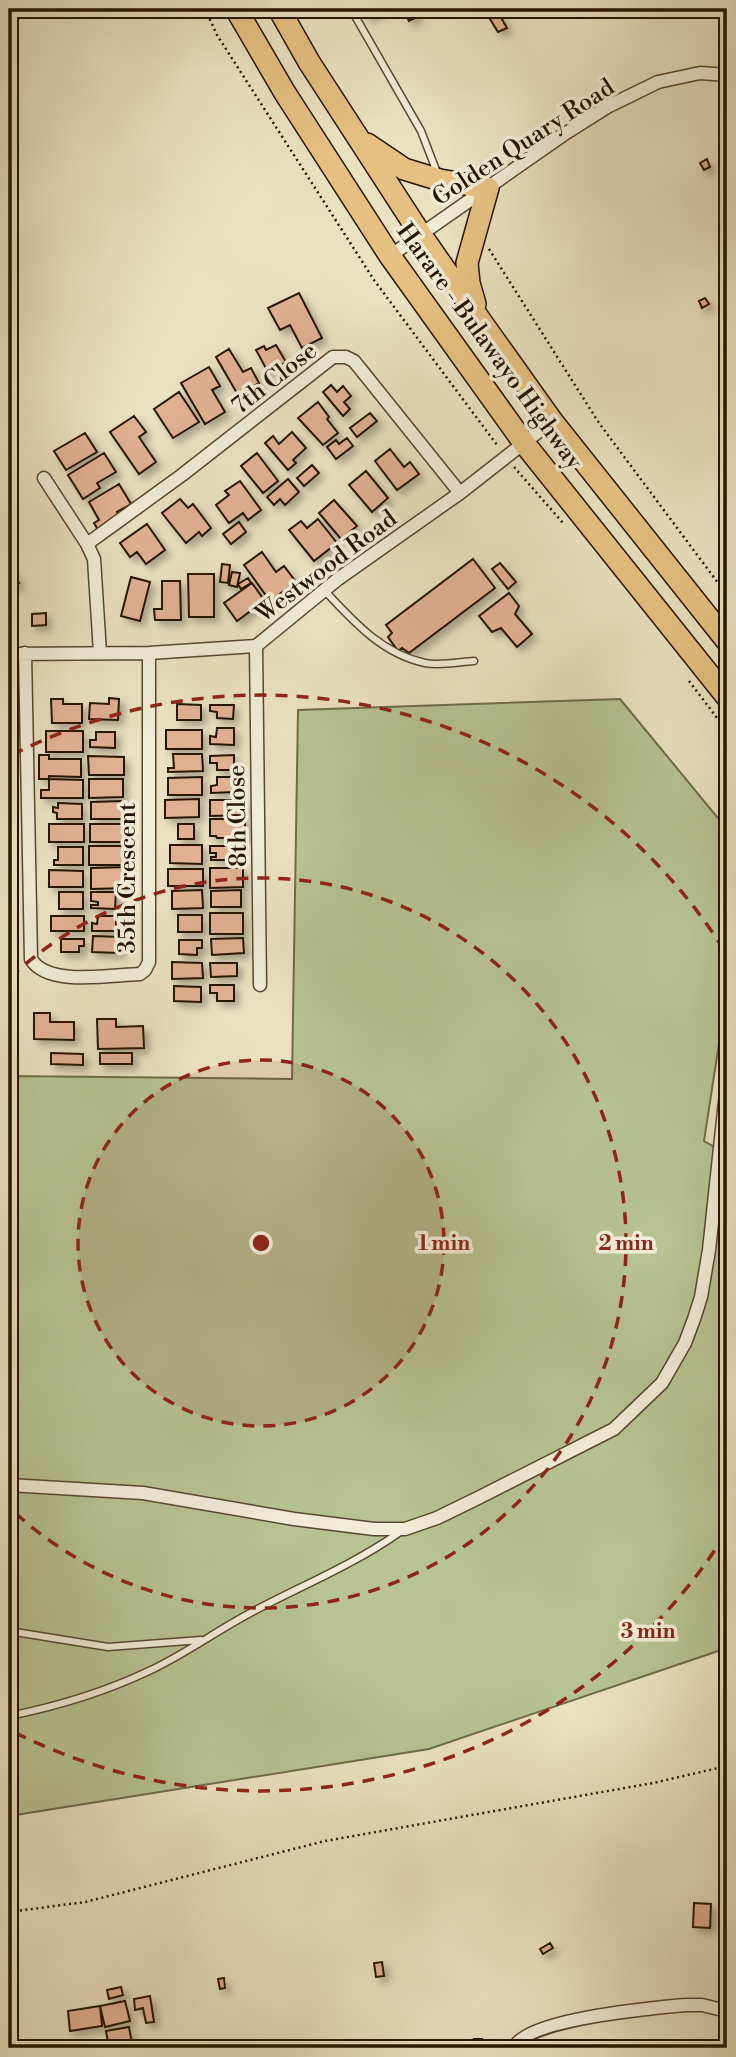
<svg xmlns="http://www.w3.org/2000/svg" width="736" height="2057" font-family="'Libre Bodoni',serif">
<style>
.green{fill:#b7c392;stroke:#6e6c49;stroke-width:2}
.building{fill:#e0b091;stroke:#261400;stroke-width:2;filter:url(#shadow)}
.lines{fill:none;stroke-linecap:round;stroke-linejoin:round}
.service-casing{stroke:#574730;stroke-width:9}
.minor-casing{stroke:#574730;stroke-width:15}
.trunk-casing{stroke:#261400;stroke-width:24}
.path{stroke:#261400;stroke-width:2.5;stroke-dasharray:2 3.5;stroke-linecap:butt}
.service{stroke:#f1ecd6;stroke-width:6}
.minor{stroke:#f1ecd6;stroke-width:12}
.trunk{stroke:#e5c080;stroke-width:21}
.ring{fill:none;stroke:#8f2418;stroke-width:3.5;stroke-dasharray:12 9}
.labels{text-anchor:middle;stroke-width:7;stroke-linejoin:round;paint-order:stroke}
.street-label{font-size:24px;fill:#261400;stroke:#f1ecd6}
.centre{fill:#8f2418;stroke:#f1ecd6;stroke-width:3.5}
.ring-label{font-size:21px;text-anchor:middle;font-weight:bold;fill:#8f2418;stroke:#f1ecd6;stroke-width:7;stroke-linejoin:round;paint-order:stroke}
</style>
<defs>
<filter id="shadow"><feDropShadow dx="5" dy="5" stdDeviation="3.5" flood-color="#0004"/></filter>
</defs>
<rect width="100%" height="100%" fill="#eae1c0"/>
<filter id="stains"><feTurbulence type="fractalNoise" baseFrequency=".00286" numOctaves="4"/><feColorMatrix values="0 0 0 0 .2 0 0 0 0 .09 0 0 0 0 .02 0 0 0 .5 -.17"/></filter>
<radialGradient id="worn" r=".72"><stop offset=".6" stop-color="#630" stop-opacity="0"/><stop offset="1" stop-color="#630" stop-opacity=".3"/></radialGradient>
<path class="green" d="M620,699L727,829V991L704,1141L727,1154V1648L429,1749L9,1816V1076L292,1079L298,710Z"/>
<path class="building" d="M363,9H382L368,17Z
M403,9H413L417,17L409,21Z
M499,14L507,28L498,32L490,19Z
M707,159L710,167L704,170L700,163Z
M299,293L322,338L302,348L290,325L280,330L268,308Z
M705,298L709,304L702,308L699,301Z
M276,345L286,362L268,372L256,350L264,346L266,350Z
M229,349L243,372L251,368L259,383L238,395L216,357Z
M209,367L220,386L212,390L225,412L205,424L181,383Z
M331,385L337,392L343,386L351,396L344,402L350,409L343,416L323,392Z
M179,392L199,422L173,438L154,409Z
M318,402L329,417L327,419L338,433L323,445L298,418Z
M370,413L377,421L357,437L350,428Z
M134,416L146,432L139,437L156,462L139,474L110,432Z
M292,432L306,448L293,460L296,463L288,470L265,443L273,436L279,444Z
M85,433L97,452L66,470L54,451Z
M347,438L353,446L336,459L327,447L336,440L339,444Z
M390,449L404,467L410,462L419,474L397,490L375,461Z
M104,453L116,472L97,483L100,488L83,499L68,475Z
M257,453L278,481L263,493L241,466Z
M312,465L319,473L304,486L297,478Z
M366,471L388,498L372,512L349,485Z
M288,479L299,492L285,505L280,499L274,505L267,497Z
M240,481L261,510L248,520L243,513L229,523L216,505L229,495L225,491Z
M119,484L131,504L117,512L120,518L98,530L94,523L99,520L89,502Z
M180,499L188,508L193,504L211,528L202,536L199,532L186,543L162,513Z
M334,500L357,526L341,539L319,513Z
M318,519L337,543L314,561L289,530L301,521L307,528Z
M239,522L246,532L231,544L223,534Z
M147,524L165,550L146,564L137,552L130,557L120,543Z
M262,552L276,572L284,566L296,582L270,601L244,565Z
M473,559L495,588L409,653L402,648L398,651L388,637L392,633L386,625Z
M500,563L516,582L508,589L492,569Z
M222,564L230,565L228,583L220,582Z
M9,566L19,583L9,589Z
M232,572L240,573L237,587L229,585Z
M188,574H214V617H189Z
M131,577L150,582L140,621L121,616Z
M248,578L251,583L241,589L238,584Z
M162,581H180L181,620H155L154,609H162Z
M252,583L267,604L258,610L256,607L237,621L224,603Z
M509,593L519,606L515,614L532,634L517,647L501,628L492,632L479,616Z
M46,613V625L32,626V614Z
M109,698L119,699L118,720L89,719L90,703L109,704Z
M51,699H63V704H82V723H52Z
M177,704L201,705V720H177Z
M210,705H234L233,719L217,718V712L210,711Z
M217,728H234V745L210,744V736L216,737Z
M166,730H202V749H166Z
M46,731H83V752H46Z
M96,732H115V748L90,747V740H96Z
M173,754H202L203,771L168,772V768H174Z
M39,755H49V759H81V777L49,776V779H39Z
M234,755V770H217V763H210V756Z
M88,756L124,757V775H89Z
M202,777V795H168V778Z
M217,777H234L235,792L211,793V786L217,785Z
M49,779L83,780V798H41V790H49Z
M89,779H123V797L89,798Z
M199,799V817L165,818V800Z
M210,800H244V815L210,816Z
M123,801V819H91V802Z
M58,803L82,804V819H57V813L53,812V807L58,808Z
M210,819H245V838H217L216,836H210Z
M49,824H84V842H49Z
M90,824H125V842H90Z
M178,824H194V839H178Z
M170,845H202V864L170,863Z
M89,846H124V865H89Z
M210,846H234V860H211V857H216V853H210Z
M58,847H83V865H54V860H58Z
M128,867L129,888L91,889V868Z
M210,868H243V887L210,888Z
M168,869H203V886H168Z
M49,870L83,871V887H49Z
M202,890L203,908L172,909V891Z
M241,890V907H211V891Z
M59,892H83V909H59Z
M91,892H116L115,909L91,908V905H98V902L91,901Z
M210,913H243V934H210Z
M178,915H202V932H178Z
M51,916H84V931H51Z
M98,916H116V931H92V923L97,924Z
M93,936L121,937L120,953L92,952Z
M243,938L244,953L212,955L211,939Z
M61,939H84V946H79V952H61Z
M179,940H202V948H197V955L179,954Z
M172,962L202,963L203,978L172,979Z
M210,963H237V976L211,977Z
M210,985H234V1001H217V993H210Z
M174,986L201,987V1002L174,1001Z
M34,1013H50V1022H74V1040L34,1039Z
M97,1019H116V1027L143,1026L144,1048L98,1049Z
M51,1053L83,1054V1065L51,1064Z
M100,1053H132V1064H100Z
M694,1903L711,1904L710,1928L693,1927Z
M550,1943L553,1948L543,1954L540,1949Z
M382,1962L384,1976L376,1977L374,1963Z
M224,1978L225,1988L220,1989L218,1979Z
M121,1987L123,1995L109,1999L107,1990Z
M150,1996L154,2022L146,2023L143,2008L135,2010L134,1999Z
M125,2001L130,2021L105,2027L100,2006Z
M100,2006L102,2026L70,2031L68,2011Z
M129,2027L132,2044L109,2048L106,2031Z
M474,2039H482V2048H475Z"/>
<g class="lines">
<g class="service-casing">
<path id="service" d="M351,9L421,131L438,175
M324,590C353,621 382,654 425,663C440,666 459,662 474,661
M9,1631L108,1647L201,1640
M9,1716C59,1706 105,1692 151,1670C187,1653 219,1629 254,1611C303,1585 355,1564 400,1532"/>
</g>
<g class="minor-casing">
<path id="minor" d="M390,256L563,135L609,106L658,82L700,73L727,75
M44,478L87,544L94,559L100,653
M87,544L182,475L333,357H346L354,361L460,493
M256,646L260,985
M25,653L31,959C47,987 111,975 140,974L145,970L149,962V653
M9,654L149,653L256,646L338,579L460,493L552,421
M9,1485L143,1493L294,1519L374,1529H405L437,1518L480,1497L614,1429L662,1383L685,1343L694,1319L701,1297L709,1250L727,1083
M514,2048C525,2019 654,2008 686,2005H702L727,2011"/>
</g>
<g class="trunk-casing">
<path id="trunk" d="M236,9L285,93L390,256L524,443L727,697
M279,9L309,62L421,235L480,320L552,421L727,641
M367,144L404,169L440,180L488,188L467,263L469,283L475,304"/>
</g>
<path class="path" d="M205,9L217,35L374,280L497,445
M489,249L599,423L727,595
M514,467L563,523
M689,681L727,731
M9,1912L85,1902L325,1841L653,1783L727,1766"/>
<use href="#service" class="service"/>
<use href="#minor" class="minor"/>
<use href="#trunk" class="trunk"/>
</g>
<circle cx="261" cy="1243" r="183" fill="#8f2418" fill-opacity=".12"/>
<g class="ring">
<circle cx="261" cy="1243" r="183"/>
<path d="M10 978A365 365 0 1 1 10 1508"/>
<path d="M726 1533A548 548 0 0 1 12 1731M12 755A548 548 0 0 1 726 953"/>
</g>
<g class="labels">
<g class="street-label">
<text transform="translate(523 142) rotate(-33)" y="8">Golden Quary Road</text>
<text transform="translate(490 346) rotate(54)" y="8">Harare - Bulawayo Highway</text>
<text transform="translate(274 378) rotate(-38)" y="8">7th Close</text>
<text transform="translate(326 566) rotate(-37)" y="8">Westwood Road</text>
<text transform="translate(237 816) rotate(-91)" y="8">8th Close</text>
<text transform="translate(127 878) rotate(-90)" y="8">35th Crescent</text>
</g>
</g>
<circle cx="261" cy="1243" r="10" class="centre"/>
<g class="ring-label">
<text x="444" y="1250">1 min</text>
<text x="626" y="1250">2 min</text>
<text x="648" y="1638">3 min</text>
</g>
<rect width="736" height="2057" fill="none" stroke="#eae1c0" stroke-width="35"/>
<rect x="10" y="10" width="715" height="2036" fill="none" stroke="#261400" stroke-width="3.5"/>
<rect x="18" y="18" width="701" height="2022" fill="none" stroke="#261400" stroke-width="2"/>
<rect width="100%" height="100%" filter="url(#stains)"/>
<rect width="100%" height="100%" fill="url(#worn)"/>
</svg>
